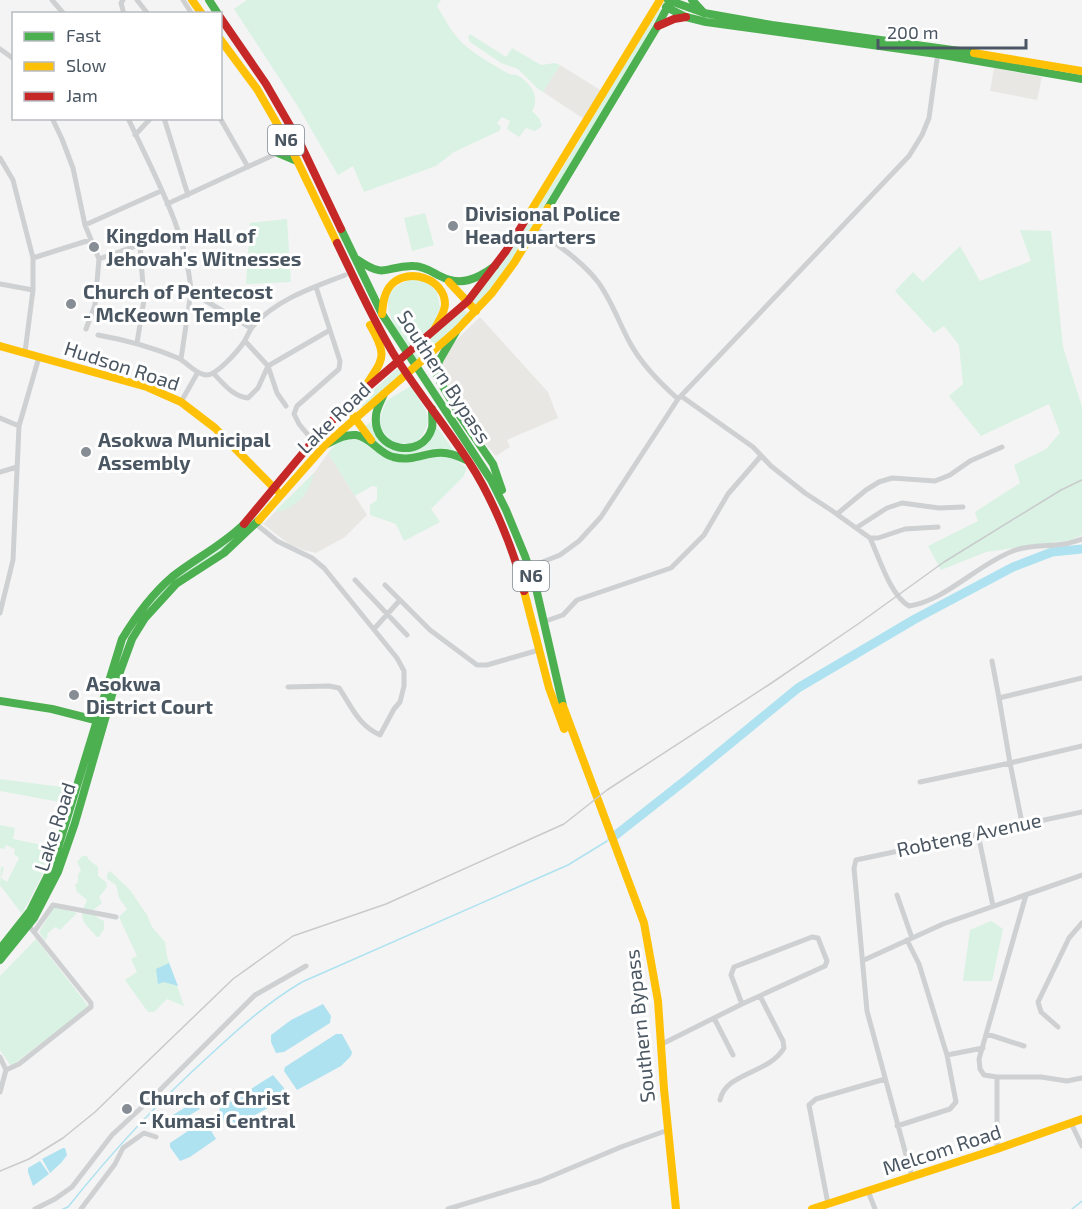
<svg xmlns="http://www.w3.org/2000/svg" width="1082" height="1209" font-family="'Exo 2',sans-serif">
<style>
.commercial{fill:#e8e7e3}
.green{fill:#d9f2e3}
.water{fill:#aee2f0}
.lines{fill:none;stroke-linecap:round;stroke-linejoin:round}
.stream{stroke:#aee2f0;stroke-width:1.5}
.river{stroke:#aee2f0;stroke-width:9}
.street{stroke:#ced0d2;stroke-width:5}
.fast{stroke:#4caf50;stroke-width:8}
.slow{stroke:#ffc107;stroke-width:8}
.jam{stroke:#c62828;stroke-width:8}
.rail{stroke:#c9cacc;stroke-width:1.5}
.poi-dot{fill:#868d94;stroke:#fff;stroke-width:2}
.labels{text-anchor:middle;stroke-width:6;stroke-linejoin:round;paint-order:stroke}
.shield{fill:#fff;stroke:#808990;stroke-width:1.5}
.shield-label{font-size:18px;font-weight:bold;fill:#4a5661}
.poi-label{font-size:20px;font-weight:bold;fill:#4a5661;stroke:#fff;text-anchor:start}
.street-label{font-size:20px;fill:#4a5661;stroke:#fff}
</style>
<rect width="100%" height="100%" fill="#f4f4f4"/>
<path class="commercial" d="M560,65L602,91L584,119L543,92Z
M994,68L1042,77L1037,100L990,91Z
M480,317L548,392L558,418L507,440L510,447L496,456L455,411L440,374L443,361L451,345Z
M328,453L367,515L345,537L316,553L303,550L289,544L263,524L314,473Z"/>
<path class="green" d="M247,0H441L437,6C446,21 454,37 467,47C479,57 494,65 507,73C511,75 516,74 520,77C532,84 540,99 532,111L539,118L542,126L535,131L526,128L519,137L507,129L510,121L502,117L497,123L501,127L499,131L454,152L436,166L364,192L353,166L338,175L297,105L234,9Z
M661,9L663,12L510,264L496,284L476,307L470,302L558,176L657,10Z
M470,34L506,57L512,48L541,65L555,63L560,65L543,92L538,89L518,69L501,63L470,42L468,37Z
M425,213L434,245L412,251L404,218Z
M287,219L291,282L246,284L250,223Z
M1020,230L1051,231L1063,347L1082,407V535L1071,540L986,552L941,570L928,546L978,521L975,512L1020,483L1014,465L1046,449L1060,433L1049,404L981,436L949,396L963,384L959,345L944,326L934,333L895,291L913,272L923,282L960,246L980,281L1031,261Z
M412,279L426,281L437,292L440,308L432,328L409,348C392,322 370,293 412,279Z
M462,309L467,312L466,316L417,361L413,354Z
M398,368L403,375L362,407L359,403Z
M411,386C425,408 438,421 415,443L393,444L377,424L387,400Z
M371,422C380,461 423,462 435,424L454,451C430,442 409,461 388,451C378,446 371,436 364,427Z
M349,438L429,454L449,455L467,468L463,477L431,509L440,522L404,541L396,524L370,515V505L377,500V487L372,486L355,496L328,453L337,443Z
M314,473C309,494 298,507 277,512L276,510Z
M239,533L224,549L146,613L105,707L103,705C120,648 137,608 186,570C203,557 222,547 239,533Z
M96,729L98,731C75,809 63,900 0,957V952C60,890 71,808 96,729Z
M0,779L62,787L60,802L0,791Z
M0,825L15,828L13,839L47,846L50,837H55L49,862L22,914L0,885L1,866L4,868L1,878L7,882L19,858L14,854L15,849L6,845L4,849L0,848Z
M82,856H87L89,860L98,867V876L106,882L107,887L99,897L102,903L92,911L98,918L104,921V929L99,937H97C82,920 78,920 87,900L77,892L75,885L78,882V875L81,870L77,862Z
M110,871L130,890L147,915L152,927L165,942L167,956L184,1006L167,999L154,1012H148L125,980L137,972L131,959L137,956L119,917L127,909L119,898L116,885L107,879V874Z
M54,907L77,913L60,930L55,927L47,934L48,936L45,941L39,932Z
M991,921L1003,929L992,981H963L970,930Z
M36,939L89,1007L11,1066L0,1050V976Z"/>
<path class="water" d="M169,963L178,986L164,982L158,984L156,969Z
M323,1004L331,1016L330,1023L284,1052L276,1053L271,1042V1035L291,1020Z
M336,1034H342L352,1052L351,1056L341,1066L297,1090L284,1071L285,1067Z
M273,1075L284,1088L286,1097L281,1101L231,1128H227L222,1120L219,1109Z
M194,1102L200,1109L163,1131L155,1128V1126Z
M203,1121L206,1122L216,1139L190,1157L180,1161L170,1147V1143Z
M63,1148H65L67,1155L61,1163L50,1173L42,1159Z
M40,1161L49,1174L33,1186L28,1172V1168Z"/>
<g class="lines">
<path class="stream" d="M63,1209L68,1207C111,1153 158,1102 209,1056C238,1029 268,1002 302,982L568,865L607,841
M1072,1209L1082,1201"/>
<path class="river" d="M612,838L687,779L798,688L915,619L1013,567L1052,552L1082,549"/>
<path class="street" d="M52,0L64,14
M123,0L121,3L124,14
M137,0L148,14
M183,0L192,14
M0,49L14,59
M52,118L62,139L73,168L85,225L99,259L95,305L86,329
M128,118C153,173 187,231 191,292L181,359
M164,118L188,195
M220,118L248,167
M135,135L151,118
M0,158L13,180L33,258V290L25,352
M167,204L280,152
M85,225L161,191
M535,228C557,245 581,260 598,282C612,301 619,323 630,343C642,365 660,383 678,399
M33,258L90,240
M99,259L178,231
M0,284L33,290
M191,292L251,328
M98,335C126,340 152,347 178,358C187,362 195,374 206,375C216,376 238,351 244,342C247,337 249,331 253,326C277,299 312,288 345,275
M245,341L268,366L277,393L286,406
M137,343L144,300L140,245
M213,373C223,383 233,397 248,398L258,388L268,366L330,330
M681,396L753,447L771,466L805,493L831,510L870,538H878L905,529L938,527
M181,402L198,372
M0,418L19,426
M313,441L299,424L294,414L297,406L339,369L340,361L316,287
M0,472L17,467
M837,514L866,490L879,482L892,478L935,481L950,475L970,461L1002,447
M256,524L277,541L312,558L324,568L397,658L404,671V686L400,702L394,709L380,735C358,725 352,707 339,688L329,686L288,687
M856,528L887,508L902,503L939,508L963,507
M870,538C879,557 890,595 909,606C945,601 978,564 1013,551C1029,544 1047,547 1064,544C1070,543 1076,541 1082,539
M530,567L560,555L579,541L601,517L678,399L909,156L922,135L929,118L938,52
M355,580L407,635
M385,585L430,630L477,665H487L539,650
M0,613L13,560L19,426L39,357
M543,622L563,615L577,600L671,568L704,535L728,494L761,456
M374,629L400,600
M992,661L999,698
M920,782L1010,763L999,698L1082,678
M1022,823L1010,763L1082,746
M978,834L993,906
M897,895L912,938
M34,932L53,905L116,917
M864,960L943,924L1082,875
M714,1018L733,1055
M1058,1027L1041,1012L1038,1002L1069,938L1082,923
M987,1034L1024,1046
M662,1044L742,1004L825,966L827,961L818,938L812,937L734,967L731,975L742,1004
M947,1055L983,1048
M0,1057L6,1070L0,1092
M6,1070L19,1064L91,1007V1003L30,927
M997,1077H1041L1067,1081L1082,1078
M720,1100C726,1072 769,1074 784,1048L783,1041L760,996
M1071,1123L1082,1146
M897,1126L950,1109L956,1102L947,1055L919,964L907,940
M997,1149V1077L984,1075L980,1069L979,1059L1026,895
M912,1177L867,1011L854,868L856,860L1082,812
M868,1191L875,1209
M828,1204L809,1105L816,1099L885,1079
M35,1209L55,1199L72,1187L112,1135L156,1094L255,995L306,966
M81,1209L115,1164L123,1148L144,1133L156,1137
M448,1209L540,1181L621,1147L668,1130"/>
<path class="fast" d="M209,0L218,14
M668,0L704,13L772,25L974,53
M692,0L703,12
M666,7L686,17L706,22L937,54L1082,79
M283,134L278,153L297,161
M548,208L657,27L671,0
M341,229L382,314L491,480L506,510L525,556L536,588L563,706
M358,260C387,280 386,265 414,266C424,266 432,272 440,276C461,287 477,279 495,266
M457,330L439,361L437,376L460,416L493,464L502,490
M384,394C381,401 376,409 376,416C372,452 423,460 432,428C433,423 432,415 432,409
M325,445C335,440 345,434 356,435C371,437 378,453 393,457C422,464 431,442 466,460
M0,701L52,709L99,721
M0,949L30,911L52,867L122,639C136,616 152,594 172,577C196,558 223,545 244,524
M0,960L34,918L58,872L75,823L114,688L132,639L145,618L176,584L224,553L259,520"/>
<path class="slow" d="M192,0L202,14
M220,39L257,89L291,148L337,243
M974,53L1082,71
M526,219L660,0
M449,282L476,311
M382,314C383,303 384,292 392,284C409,267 445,279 445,304C445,313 438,322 434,330
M0,346L147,387L181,402L215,428L276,490
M363,391C380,360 391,361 370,325
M346,406L371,440
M259,520L325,445L457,330L492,293L514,263L548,208
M524,591L549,688L564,729
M563,706L644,923L658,1001L664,1089L676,1209
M812,1209L997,1149L1082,1119"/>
<path class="jam" d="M220,17L266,84L300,143L341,229
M658,26L674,19L686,17
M337,243C355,280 372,318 393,353C416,390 445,425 469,462C492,497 514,550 524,591
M244,524L313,441L346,406L468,301L506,251L526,219"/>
<path class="rail" d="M0,1171L29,1159L63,1138L95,1112L233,979L293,936L386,904L564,824L607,790L770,684L858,624L944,562L1061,490L1082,480"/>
</g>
<g class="poi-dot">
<circle cx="453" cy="226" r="6"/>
<circle cx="94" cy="247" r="6"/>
<circle cx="71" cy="304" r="6"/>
<circle cx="86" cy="452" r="6"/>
<circle cx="74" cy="695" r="6"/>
<circle cx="127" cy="1109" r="6"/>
</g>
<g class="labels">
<g class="shield">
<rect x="268" y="125" width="36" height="30" rx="4.5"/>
<rect x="513" y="561" width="36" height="30" rx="4.5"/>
</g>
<g class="shield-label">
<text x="286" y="146">N6</text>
<text x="531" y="582">N6</text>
</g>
<g class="poi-label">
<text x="465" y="221">Divisional Police<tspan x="465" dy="23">Headquarters</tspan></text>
<text x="106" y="243">Kingdom Hall of<tspan x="106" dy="23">Jehovah's Witnesses</tspan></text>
<text x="83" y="299">Church of Pentecost<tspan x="83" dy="23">- McKeown Temple</tspan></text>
<text x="98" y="447">Asokwa Municipal<tspan x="98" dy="23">Assembly</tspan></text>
<text x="86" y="691">Asokwa<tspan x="86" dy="23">District Court</tspan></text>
<text x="139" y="1105">Church of Christ<tspan x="139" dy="23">- Kumasi Central</tspan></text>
</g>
<g class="street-label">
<text transform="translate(122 366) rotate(18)" y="7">Hudson Road</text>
<text transform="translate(444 377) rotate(57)" y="7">Southern Bypass</text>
<text transform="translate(334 418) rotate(-44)" y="7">Lake Road</text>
<text transform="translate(55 827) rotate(-72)" y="7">Lake Road</text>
<text transform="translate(969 835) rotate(-12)" y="7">Robteng Avenue</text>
<text transform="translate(640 1026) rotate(-96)" y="7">Southern Bypass</text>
<text transform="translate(942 1150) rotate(-18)" y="7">Melcom Road</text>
</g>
</g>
<rect x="12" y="12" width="210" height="108" fill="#ffffff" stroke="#b7bbc0" stroke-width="1.5"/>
<rect x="24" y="32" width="30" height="9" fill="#4caf50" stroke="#b7bbc0" stroke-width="1.5"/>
<text x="66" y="42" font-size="18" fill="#4a5661">Fast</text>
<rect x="24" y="62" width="30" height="9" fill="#ffc107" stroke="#b7bbc0" stroke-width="1.5"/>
<text x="66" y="72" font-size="18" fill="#4a5661">Slow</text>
<rect x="24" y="92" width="30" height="9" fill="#c62828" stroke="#b7bbc0" stroke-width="1.5"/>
<text x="66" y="102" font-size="18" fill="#4a5661">Jam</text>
<path d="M878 39v9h148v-9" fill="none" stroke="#4a5661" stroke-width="3"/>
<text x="887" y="39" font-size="18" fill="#4a5661" stroke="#ffffff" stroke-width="4.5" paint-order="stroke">200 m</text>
</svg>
